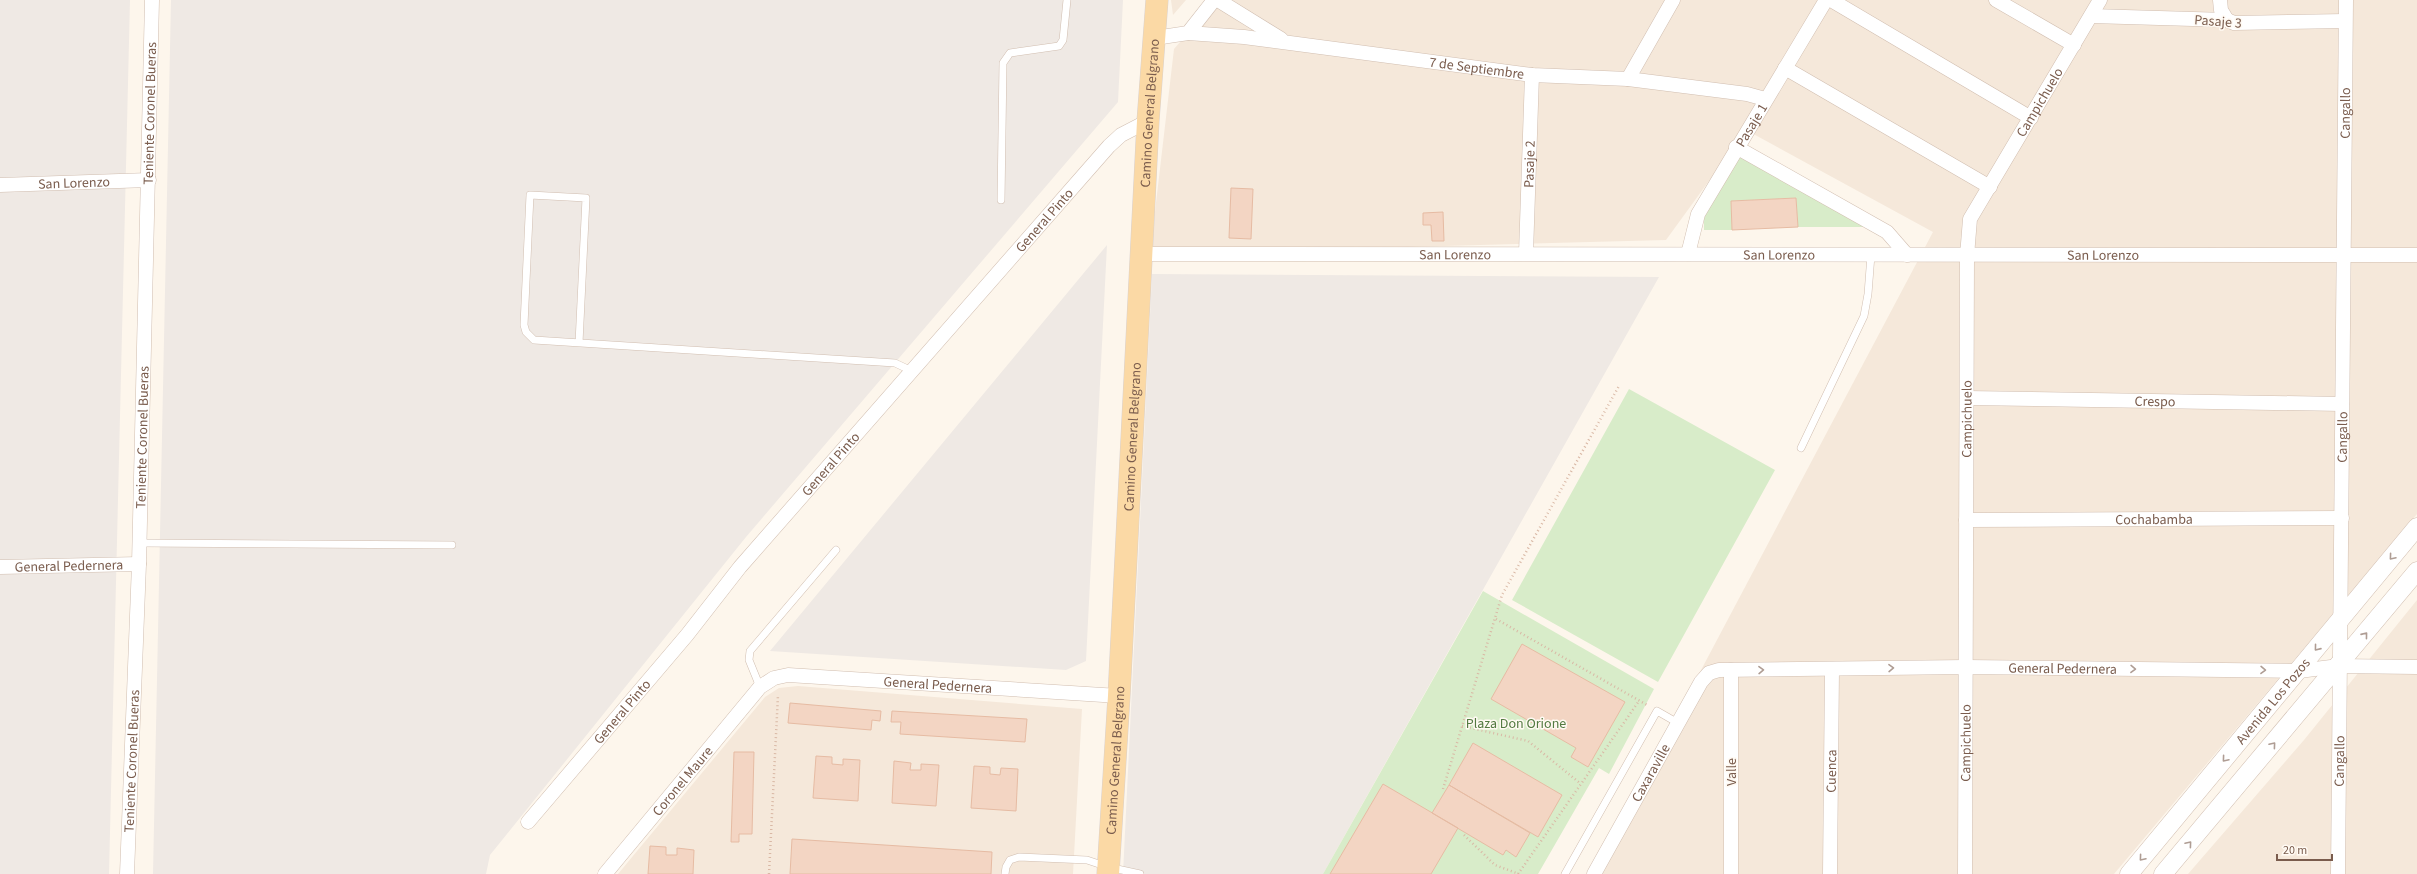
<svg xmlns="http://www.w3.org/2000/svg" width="2417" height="874" font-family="'Source Sans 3',sans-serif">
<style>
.residential{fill:#f5e8da}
.industrial{fill:#efe9e4}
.green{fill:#d8ecc9}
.building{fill:#f3d5c3;stroke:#e6bba3}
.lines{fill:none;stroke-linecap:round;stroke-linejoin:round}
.service-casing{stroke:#d1beb0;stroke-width:8}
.minor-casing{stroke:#d1beb0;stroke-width:15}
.tertiary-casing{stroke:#d1beb0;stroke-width:19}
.primary-casing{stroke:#dad1cd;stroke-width:23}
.path{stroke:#d9b8a5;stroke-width:2.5;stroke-dasharray:1 3;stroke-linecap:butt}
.service{stroke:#fff;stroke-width:7}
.minor{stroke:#fff;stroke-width:14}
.tertiary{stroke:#fff;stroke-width:18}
.primary{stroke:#fbd9a5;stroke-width:22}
.oneway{stroke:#af9d94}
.labels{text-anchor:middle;stroke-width:3;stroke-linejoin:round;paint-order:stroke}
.street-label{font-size:14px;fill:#7a5c4d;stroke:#fffaf3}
.park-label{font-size:14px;fill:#537a41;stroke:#fffaf3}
</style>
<rect width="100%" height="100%" fill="#fdf6ec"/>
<path class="residential" d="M1171,0H1186L1173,15Z
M1216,0H2417V514L2114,874H1593L1933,232L1746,130L1666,240L1150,254L1174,49Z
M2417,600V874H2188L2304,740Z
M798,686L1082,709L1073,874H618L765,697L779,688Z"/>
<path class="industrial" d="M0,0H130L109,874H0Z
M171,0H1123L1118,102L746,537L490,855L486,874H153Z
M1107,245L1086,661L1066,670L770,651Z
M1152,274L1659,277L1323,874H1123Z"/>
<path class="green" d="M1739,156L1864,227H1798L1796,198L1731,201L1732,230H1704V216Z
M1629,389L1775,470L1658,682L1512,600Z
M1483,591L1654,689L1609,774L1599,768L1538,874H1323Z"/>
<path class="building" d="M1231,188L1253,189L1251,239L1229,238Z
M1796,198L1798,227L1732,230L1731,201Z
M1443,212L1444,241H1432L1431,225H1423V213Z
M1522,644L1625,702L1588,767L1571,757L1576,748L1491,699Z
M790,703L881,711L880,721L872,720L871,730L788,723Z
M892,711L1027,719L1025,742L900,734L901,722H891Z
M1473,743L1562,795L1538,837L1449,785Z
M734,752H754L752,834H739V842H731Z
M816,756L832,757V764L843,765V759L860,760L858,801L813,798Z
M894,761L911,763L910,770H921V764L939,765L936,806L892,803Z
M974,766L990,767V774L1000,775L1001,768L1018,769L1016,811L971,808Z
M1383,784L1458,828L1431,874H1330Z
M1449,785L1530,833L1516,857L1506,850L1503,855L1432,813Z
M792,839L992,852L991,874H790Z
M650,846L666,847V855H677V848L694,850L693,874H648Z"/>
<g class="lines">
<g class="service-casing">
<path id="service" d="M1001,200L1003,63L1010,53L1059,46L1063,40L1067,0
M579,343L586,198L530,195L524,325L526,332L534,340L895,363L912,371
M1801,448L1864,316L1868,294L1871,255
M139,543L452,545
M760,687L749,660L750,651L836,550
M1005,874L1006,867L1010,860L1019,857L1087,860L1108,867L1140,874
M1565,874L1657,711L1678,723"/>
</g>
<g class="minor-casing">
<g id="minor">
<path d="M1218,0L1281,39"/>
<path d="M1831,0L2031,118"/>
<path d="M1996,0L2074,45"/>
<path d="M2220,0L2221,10L2227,20"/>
<path d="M2091,16L2227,20L2234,23L2345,21"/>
<path id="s1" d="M1188,33L1244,37L1532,75L1628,79L1747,94L1765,99"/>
<path d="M1155,38L1188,33L1214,0"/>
<path d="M1785,68L1990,187"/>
<path d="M1628,79L1673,0"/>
<path d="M1736,147L1887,232L1907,255"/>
<path id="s2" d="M0,185L149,180"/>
<path id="s3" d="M1526,253L1532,75"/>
<path id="s4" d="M1142,254L2417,255"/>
<path id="s5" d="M1688,254L1698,214L1826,0"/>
<path id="s6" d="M1967,398L2342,404"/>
<path id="s7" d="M1966,520L2342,518"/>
<path id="s8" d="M0,567L139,564"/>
<path id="s9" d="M528,822L687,635L740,567L1109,146L1121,135L1148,121"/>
<path id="s10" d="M127,874L139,564L152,0"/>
<path id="s11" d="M605,874L760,687L774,678L788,675L1119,696"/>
<path id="s12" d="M1594,874L1701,682L1709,673L1719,670L1966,667L2299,671L2339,666L2417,667"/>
<path d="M1731,874V670"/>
<path id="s13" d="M1830,874L1832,669"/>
<path id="s14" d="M1965,874L1967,256L1970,219L2100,0"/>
<path id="s15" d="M2338,874L2346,0"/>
</g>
</g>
<g class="tertiary-casing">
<g id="tertiary">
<path id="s16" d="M2129,874L2417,527"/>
<path d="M2163,874L2417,571"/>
</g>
</g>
<g class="primary-casing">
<g id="primary">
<path id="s17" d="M1108,874L1119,696L1148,121L1157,0"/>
</g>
</g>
<path class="path" d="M1496,619L1647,705
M1462,726L1528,741L1581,784
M1443,789L1502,595L1619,386
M1464,835L1495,865L1519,874
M769,874L778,695
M1518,874L1639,701"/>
<use href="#service" class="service"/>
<use href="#minor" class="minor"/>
<use href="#tertiary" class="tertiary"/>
<use href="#primary" class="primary"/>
</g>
<defs><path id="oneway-chevron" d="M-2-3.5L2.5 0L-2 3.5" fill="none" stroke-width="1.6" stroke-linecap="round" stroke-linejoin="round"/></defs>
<g class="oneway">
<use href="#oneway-chevron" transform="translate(2392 557) rotate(130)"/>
<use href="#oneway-chevron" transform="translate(2365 635) rotate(-51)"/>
<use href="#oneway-chevron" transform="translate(2317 648) rotate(129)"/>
<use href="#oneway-chevron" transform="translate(1891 668) rotate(-1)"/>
<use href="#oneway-chevron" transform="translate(2133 669) rotate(1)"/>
<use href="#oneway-chevron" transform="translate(1761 670) rotate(-1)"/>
<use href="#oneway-chevron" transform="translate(2263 670) rotate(1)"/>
<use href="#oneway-chevron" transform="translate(2273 745) rotate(-50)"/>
<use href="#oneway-chevron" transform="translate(2225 759) rotate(130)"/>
<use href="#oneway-chevron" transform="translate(2189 844) rotate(-50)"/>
<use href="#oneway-chevron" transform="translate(2142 858) rotate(130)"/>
</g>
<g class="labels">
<g class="street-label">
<text transform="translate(2218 21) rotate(4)" y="5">Pasaje 3</text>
<text dy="5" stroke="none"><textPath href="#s1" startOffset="291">7 de Septiembre</textPath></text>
<text dy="5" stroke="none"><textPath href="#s14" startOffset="791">Campichuelo</textPath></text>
<text dy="5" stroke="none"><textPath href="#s10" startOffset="761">Teniente Coronel Bueras</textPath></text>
<text dy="5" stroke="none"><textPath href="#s15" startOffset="761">Cangallo</textPath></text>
<text dy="5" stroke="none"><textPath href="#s17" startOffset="762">Camino General Belgrano</textPath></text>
<text dy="5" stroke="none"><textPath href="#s5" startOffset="145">Pasaje 1</textPath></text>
<text dy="5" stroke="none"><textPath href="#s3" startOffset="89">Pasaje 2</textPath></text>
<text dy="5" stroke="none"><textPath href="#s2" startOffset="74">San Lorenzo</textPath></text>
<text dy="5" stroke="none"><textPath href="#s9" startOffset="793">General Pinto</textPath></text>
<text dy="5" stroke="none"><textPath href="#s4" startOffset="313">San Lorenzo</textPath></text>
<text dy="5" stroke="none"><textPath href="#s4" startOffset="637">San Lorenzo</textPath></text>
<text dy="5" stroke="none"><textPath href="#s4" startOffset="961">San Lorenzo</textPath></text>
<text dy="5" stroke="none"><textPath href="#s6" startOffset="188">Crespo</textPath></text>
<text dy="5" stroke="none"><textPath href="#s14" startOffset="455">Campichuelo</textPath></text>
<text dy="5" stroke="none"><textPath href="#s10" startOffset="437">Teniente Coronel Bueras</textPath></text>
<text dy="5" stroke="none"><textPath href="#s17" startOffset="438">Camino General Belgrano</textPath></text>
<text dy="5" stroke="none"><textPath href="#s15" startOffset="437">Cangallo</textPath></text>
<text dy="5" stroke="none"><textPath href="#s9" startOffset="469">General Pinto</textPath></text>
<text dy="5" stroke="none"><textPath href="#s7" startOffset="188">Cochabamba</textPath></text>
<text dy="5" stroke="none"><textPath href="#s8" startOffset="69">General Pedernera</textPath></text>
<text dy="5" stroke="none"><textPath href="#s12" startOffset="586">General Pedernera</textPath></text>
<text dy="5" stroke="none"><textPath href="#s11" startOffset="424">General Pedernera</textPath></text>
<text dy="5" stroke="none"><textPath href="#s16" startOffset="225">Avenida Los Pozos</textPath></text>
<text dy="5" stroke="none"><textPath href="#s9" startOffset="145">General Pinto</textPath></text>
<text dy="5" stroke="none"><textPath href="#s14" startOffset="131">Campichuelo</textPath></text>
<text dy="5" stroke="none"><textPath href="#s17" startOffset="114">Camino General Belgrano</textPath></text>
<text dy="5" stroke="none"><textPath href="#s10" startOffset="113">Teniente Coronel Bueras</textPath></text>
<text dy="5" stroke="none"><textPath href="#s15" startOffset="113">Cangallo</textPath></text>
<text dy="5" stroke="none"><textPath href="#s13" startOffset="103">Cuenca</textPath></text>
<text transform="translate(1731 772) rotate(-90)" y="5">Valle</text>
<text dy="5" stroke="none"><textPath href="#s12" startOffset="116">Caxaraville</textPath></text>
<text dy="5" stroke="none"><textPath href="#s11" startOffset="121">Coronel Maure</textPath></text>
</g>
<g class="park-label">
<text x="1516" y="728">Plaza Don Orione</text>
</g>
</g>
<path d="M2277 854v6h55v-6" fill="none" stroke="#7a5c4d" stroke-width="2"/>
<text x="2283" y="854" font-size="12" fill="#7a5c4d" stroke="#fffaf3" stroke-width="3" paint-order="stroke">20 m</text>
</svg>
